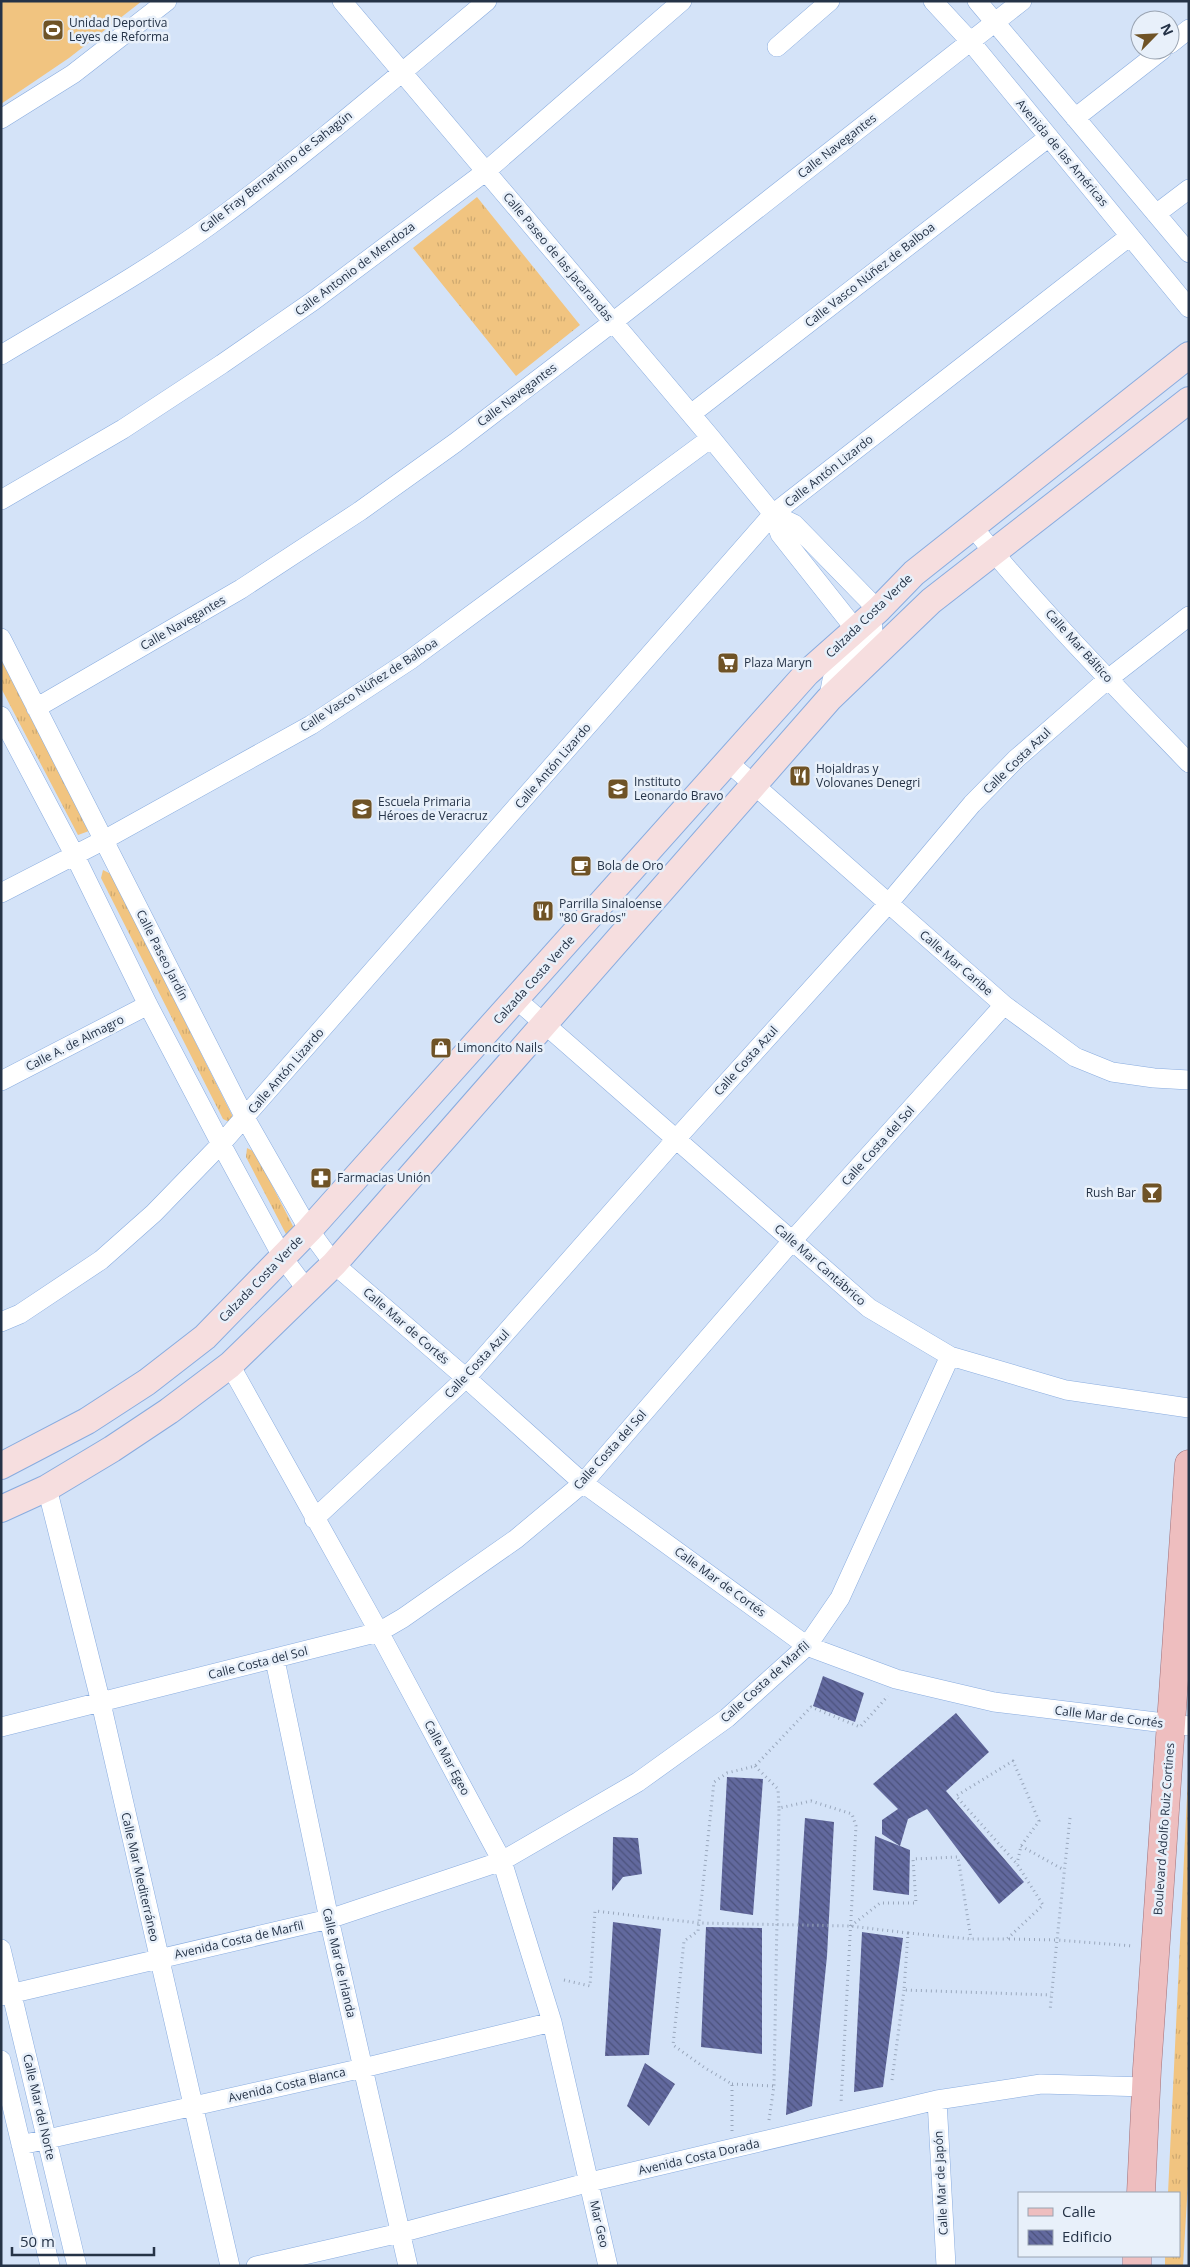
<svg xmlns="http://www.w3.org/2000/svg" width="1190" height="2267" font-family="'Open Sans',sans-serif">
<style>
.grass{fill:url(#grass-tufts)}
.pitch{fill:#f1c480}
.building{fill:url(#building-back-hatch)}
.lines{fill:none;stroke-linecap:round;stroke-linejoin:round}
.street-casing{stroke:#89acdf;stroke-width:20}
.secondary-casing{stroke:#89acdf;stroke-width:28}
.primary-casing{stroke:#a0717a;stroke-width:29}
.path{stroke:#99a7bc;stroke-width:3;stroke-dasharray:1 4;stroke-linecap:butt}
.street{stroke:#fff;stroke-width:19}
.secondary{stroke:#f6dedf;stroke-width:26}
.primary{stroke:#eebebf;stroke-width:28}
.labels{text-anchor:middle;stroke-width:5;stroke-linejoin:round;paint-order:stroke}
.poi-label{font-size:12px;fill:#253347;stroke:#e8f0fa;text-anchor:start}
.street-label{font-size:12px;fill:#253347;stroke:#e8f0fa}
</style>
<defs>
<pattern id="grass-tufts" width="24" height="20" patternUnits="userSpaceOnUse" patternTransform="scale(1.25)"><rect width="24" height="20" fill="#f1c480"/><path d="M3 7l-1-3M5 7V3M7 7l1-3M15 17l-1-3M17 17v-4M19 17l1-3" fill="none" stroke="#cea970"/></pattern>
<pattern id="building-back-hatch" width="6" height="6" patternUnits="userSpaceOnUse" patternTransform="scale(1.25)"><rect width="6" height="6" fill="#62699e"/><path d="M-1 5l2 2M0 0l6 6M5-1l2 2" fill="none" stroke="#4c527c"/></pattern>
</defs>
<rect width="100%" height="100%" fill="#d4e3f8"/>
<path class="grass" d="M477,197L580,325L516,376L413,248Z
M1,659L89,831L78,835L1,688Z
M103,870L111,874L232,1115L231,1123L223,1119L101,878Z
M247,1148L255,1152L296,1232L287,1236L246,1157Z
M1189,1754V2166L1183,2266H1165V2256H1179V2193H1168Z"/>
<path class="pitch" d="M1,1H142L69,58L1,104Z"/>
<path class="building" d="M823,1676L864,1693L855,1722L813,1706Z
M956,1713L989,1752L946,1791L1024,1882L999,1904L927,1809L908,1819L900,1846L882,1834V1820L898,1809L873,1784Z
M727,1777L763,1779L753,1915L720,1910Z
M805,1818L834,1822L827,1956L812,2106L786,2115Z
M875,1836L910,1850L909,1895L873,1890Z
M613,1837L638,1838L642,1874L623,1877L612,1891Z
M613,1922L661,1929L649,2055L605,2056Z
M706,1927L762,1928V2054L701,2047Z
M862,1932L903,1938L883,2087L854,2092Z
M645,2063L675,2084L649,2126L627,2106Z"/>
<g class="lines">
<g class="street-casing">
<path id="street" d="M342,1L711,438L773,514L780,534L856,630
M933,1L970,41L1189,308
M977,1L1189,253
M1170,44L1189,29
M777,47L830,1
M1075,118L1162,50
M1,119L73,74L167,1
M1156,214L1189,189
M1,355C71,313 144,273 210,225C306,155 396,77 487,1
M691,414L1049,137
M1,500L123,429L222,364L313,301L485,172L682,1
M773,514L794,524L878,610L872,621L873,632L870,638L832,680L829,696
M972,526C1039,609 1115,686 1189,763
M1,638L245,1118L309,1230L334,1264L466,1378L583,1483L807,1646L896,1679L994,1702L1189,1726
M36,708L241,589L360,511L455,443L613,322L1022,1
M1,716L75,856L148,1005L221,1144L283,1258L307,1290
M728,762L1004,1005L1075,1057L1112,1072L1154,1078L1189,1080
M1,893L104,840L311,725L410,660L711,438
M516,999L869,1308L950,1356L1066,1390L1189,1408
M1,1081L148,1005
M1,1322L20,1314L101,1260L154,1213L221,1144L773,514L1130,236
M230,1365L379,1632L502,1861L552,2022L608,2266
M47,1488L101,1703L230,2266
M314,1519L466,1378L677,1138L888,904L972,804L1016,759L1108,679L1189,616
M275,1660L329,1919L408,2266
M1,1727L379,1632L403,1618L516,1539L583,1483L792,1241L1004,1005
M1,1949L77,2266
M1,1996L329,1919L502,1861L638,1782L727,1718L807,1646L840,1598L950,1356
M1,2060L50,2266
M937,2100L946,2266
M21,2145L363,2068L552,2022
M256,2266L400,2233L590,2182L937,2100L1041,2084L1146,2087"/>
</g>
<g class="secondary-casing">
<path id="secondary" d="M1,1466L87,1421L147,1382L205,1337L309,1230L807,673L878,610L914,573L1189,355
M1,1509L47,1488L112,1449L169,1411L230,1365L334,1264L829,699L931,601L1189,400"/>
</g>
<g class="primary-casing">
<path id="primary" d="M1141,2193L1147,2069L1189,1464
M1137,2266V2256"/>
</g>
<path class="path" d="M755,1766L778,1789L779,1808
M1070,1818L1057,1940L1133,1946
M1021,1846L1064,1870
M851,1926L880,1903H916L913,1859L958,1857L971,1939
M908,1933L971,1939H1007L1043,1905L1017,1864L956,1796L1013,1761L1039,1821L1021,1846L1017,1864
M1009,1939L1057,1940L1050,2011
M564,1980L590,1986L595,1911L699,1923L850,1926L908,1933L904,1990L1051,1995
M892,2080L904,1990
M732,2084L774,2086
M769,2120L774,2086L779,1808L811,1801L852,1814L856,1826L841,2103
M732,2131V2084L705,2068L673,2045L684,1941L698,1931L714,1782L727,1773L755,1766L811,1707L860,1727L888,1696"/>
<use href="#street" class="street"/>
<use href="#secondary" class="secondary"/>
<use href="#primary" class="primary"/>
</g>
<defs>
<g id="stadium-square" transform="scale(1.125)"><rect x="-9" y="-9" width="18" height="18" rx="4" fill="#6f5326" stroke="#e8f0fa"/><path d="M0-5a6.5 5 0 1 0 0 10a6.5 5 0 1 0 0-10ZM-3.5-1.8h7v3.6h-7Z" fill="#fff"/></g>
<g id="supermarket-square" transform="scale(1.125)"><rect x="-9" y="-9" width="18" height="18" rx="4" fill="#6f5326" stroke="#e8f0fa"/><path d="M-6-5.5h2.5l.6 2H6L4.5 2H-2.5L-4.4-4H-6ZM-1.5 3.2a1.3 1.3 0 1 0 .1 0ZM3 3.2a1.3 1.3 0 1 0 .1 0Z" fill="#fff"/></g>
<g id="restaurant-square" transform="scale(1.125)"><rect x="-9" y="-9" width="18" height="18" rx="4" fill="#6f5326" stroke="#e8f0fa"/><path d="M-5-6h1v4h1v-4h1v4h1v-4h1v5L-1.5 .5V6h-2V.5L-5-1ZM5-6V6H3V1.5H1.5Q1.5-4 5-6Z" fill="#fff"/></g>
<g id="school-square" transform="scale(1.125)"><rect x="-9" y="-9" width="18" height="18" rx="4" fill="#6f5326" stroke="#e8f0fa"/><path d="M0-5L7-2L0 1L-7-2ZM-4 1L0 2.5L4 1V4Q0 6-4 4Z" fill="#fff"/></g>
<g id="cafe-square" transform="scale(1.125)"><rect x="-9" y="-9" width="18" height="18" rx="4" fill="#6f5326" stroke="#e8f0fa"/><path d="M-5.5-4.5H6V0H3Q3 3.5 0 3.5H-2.5Q-5.5 3.5-5.5 0ZM3-3.2v2h1.7v-2ZM-6 4.5H4V6H-6Z" fill="#fff"/></g>
<g id="shop-square" transform="scale(1.125)"><rect x="-9" y="-9" width="18" height="18" rx="4" fill="#6f5326" stroke="#e8f0fa"/><path d="M-5-2.5h2.3a2.7 3.5 0 0 1 5.4 0H5L5.5 6h-11ZM-1.5-2.5h3a1.5 2.3 0 0 0-3 0Z" fill="#fff"/></g>
<g id="pharmacy-square" transform="scale(1.125)"><rect x="-9" y="-9" width="18" height="18" rx="4" fill="#6f5326" stroke="#e8f0fa"/><path d="M-2-6h4v4h4v4h-4v4h-4v-4h-4v-4h4Z" fill="#fff"/></g>
<g id="bar-square" transform="scale(1.125)"><rect x="-9" y="-9" width="18" height="18" rx="4" fill="#6f5326" stroke="#e8f0fa"/><path d="M-6-5H6L.8 .8V4.5H3.5V6h-7V4.5H-.8V.8Z" fill="#fff"/></g>
</defs>
<g fill-rule="evenodd">
<use href="#stadium-square" x="53" y="30"/>
<use href="#supermarket-square" x="728" y="663"/>
<use href="#restaurant-square" x="800" y="776"/>
<use href="#school-square" x="618" y="789"/>
<use href="#school-square" x="362" y="809"/>
<use href="#cafe-square" x="581" y="866"/>
<use href="#restaurant-square" x="543" y="911"/>
<use href="#shop-square" x="441" y="1048"/>
<use href="#pharmacy-square" x="321" y="1178"/>
<use href="#bar-square" x="1152" y="1193"/>
</g>
<g class="labels">
<g class="poi-label">
<text x="69" y="27">Unidad Deportiva<tspan x="69" dy="14">Leyes de Reforma</tspan></text>
<text x="744" y="667">Plaza Maryn</text>
<text x="816" y="773">Hojaldras y<tspan x="816" dy="14">Volovanes Denegri</tspan></text>
<text x="634" y="786">Instituto<tspan x="634" dy="14">Leonardo Bravo</tspan></text>
<text x="378" y="806">Escuela Primaria<tspan x="378" dy="14">Héroes de Veracruz</tspan></text>
<text x="597" y="870">Bola de Oro</text>
<text x="559" y="908">Parrilla Sinaloense<tspan x="559" dy="14">"80 Grados"</tspan></text>
<text x="457" y="1052">Limoncito Nails</text>
<text x="337" y="1182">Farmacias Unión</text>
<text x="1136" y="1197" text-anchor="end">Rush Bar</text>
</g>
<g class="street-label">
<text transform="translate(837 146) rotate(-38)" y="4">Calle Navegantes</text>
<text transform="translate(1062 153) rotate(50)" y="4">Avenida de las Américas</text>
<text transform="translate(276 172) rotate(-38)" y="4">Calle Fray Bernardino de Sahagún</text>
<text transform="translate(558 257) rotate(50)" y="4">Calle Paseo de las Jacarandas</text>
<text transform="translate(355 269) rotate(-37)" y="4">Calle Antonio de Mendoza</text>
<text transform="translate(870 275) rotate(-38)" y="4">Calle Vasco Núñez de Balboa</text>
<text transform="translate(517 395) rotate(-37)" y="4">Calle Navegantes</text>
<text transform="translate(829 471) rotate(-38)" y="4">Calle Antón Lizardo</text>
<text transform="translate(869 616) rotate(-44)" y="4">Calzada Costa Verde</text>
<text transform="translate(183 623) rotate(-30)" y="4">Calle Navegantes</text>
<text transform="translate(1079 646) rotate(48)" y="4">Calle Mar Báltico</text>
<text transform="translate(369 685) rotate(-33)" y="4">Calle Vasco Núñez de Balboa</text>
<text transform="translate(1017 761) rotate(-44)" y="4">Calle Costa Azul</text>
<text transform="translate(553 766) rotate(-49)" y="4">Calle Antón Lizardo</text>
<text transform="translate(162 955) rotate(63)" y="4">Calle Paseo Jardín</text>
<text transform="translate(956 963) rotate(41)" y="4">Calle Mar Caribe</text>
<text transform="translate(534 980) rotate(-48)" y="4">Calzada Costa Verde</text>
<text transform="translate(75 1043) rotate(-27)" y="4">Calle A. de Almagro</text>
<text transform="translate(746 1061) rotate(-48)" y="4">Calle Costa Azul</text>
<text transform="translate(286 1071) rotate(-49)" y="4">Calle Antón Lizardo</text>
<text transform="translate(878 1146) rotate(-48)" y="4">Calle Costa del Sol</text>
<text transform="translate(820 1265) rotate(41)" y="4">Calle Mar Cantábrico</text>
<text transform="translate(261 1279) rotate(-46)" y="4">Calzada Costa Verde</text>
<text transform="translate(406 1326) rotate(41)" y="4">Calle Mar de Cortés</text>
<text transform="translate(477 1364) rotate(-47)" y="4">Calle Costa Azul</text>
<text transform="translate(610 1450) rotate(-48)" y="4">Calle Costa del Sol</text>
<text transform="translate(720 1582) rotate(36)" y="4">Calle Mar de Cortés</text>
<text transform="translate(258 1663) rotate(-14)" y="4">Calle Costa del Sol</text>
<text transform="translate(765 1682) rotate(-42)" y="4">Calle Costa de Marfil</text>
<text transform="translate(1109 1717) rotate(7)" y="4">Calle Mar de Cortés</text>
<text transform="translate(447 1758) rotate(62)" y="4">Calle Mar Egeo</text>
<text transform="translate(1164 1829) rotate(-86)" y="4">Boulevard Adolfo Ruiz Cortines</text>
<text transform="translate(140 1877) rotate(77)" y="4">Calle Mar Mediterráneo</text>
<text transform="translate(239 1940) rotate(-13)" y="4">Avenida Costa de Marfil</text>
<text transform="translate(339 1963) rotate(77)" y="4">Calle Mar de Irlanda</text>
<text transform="translate(287 2085) rotate(-13)" y="4">Avenida Costa Blanca</text>
<text transform="translate(39 2107) rotate(77)" y="4">Calle Mar del Norte</text>
<text transform="translate(699 2157) rotate(-13)" y="4">Avenida Costa Dorada</text>
<text transform="translate(941 2183) rotate(-93)" y="4">Calle Mar de Japón</text>
<text transform="translate(599 2224) rotate(77)" y="4">Mar Geo</text>
</g>
</g>
<rect width="1190" height="2267" fill="none" stroke="#253347" stroke-width="5"/>
<rect x="1018" y="2192" width="162" height="65" fill="#e8f0fa" stroke="#9aa4b2"/>
<rect x="1028" y="2208" width="25" height="8" fill="#eebebf" stroke="#9aa4b2"/>
<text x="1062" y="2217" font-size="15" fill="#253347">Calle</text>
<rect x="1028" y="2230" width="25" height="15" fill="url(#building-back-hatch)" stroke="#9aa4b2"/>
<text x="1062" y="2242" font-size="15" fill="#253347">Edificio</text>
<g transform="translate(1155 35) rotate(66)"><circle r="24" fill="#e8f0fa" stroke="#9aa4b2"/>
<path d="M0-4L9 19L0 12L-9 19Z" fill="#6f5326"/>
<text y="-8" font-size="14" font-weight="bold" text-anchor="middle" fill="#253347">N</text>
</g>
<path d="M12 2247v8h142v-8" fill="none" stroke="#253347" stroke-width="2.5"/>
<text x="20" y="2247" font-size="15" fill="#253347" stroke="#e8f0fa" stroke-width="4" paint-order="stroke">50 m</text>
</svg>
